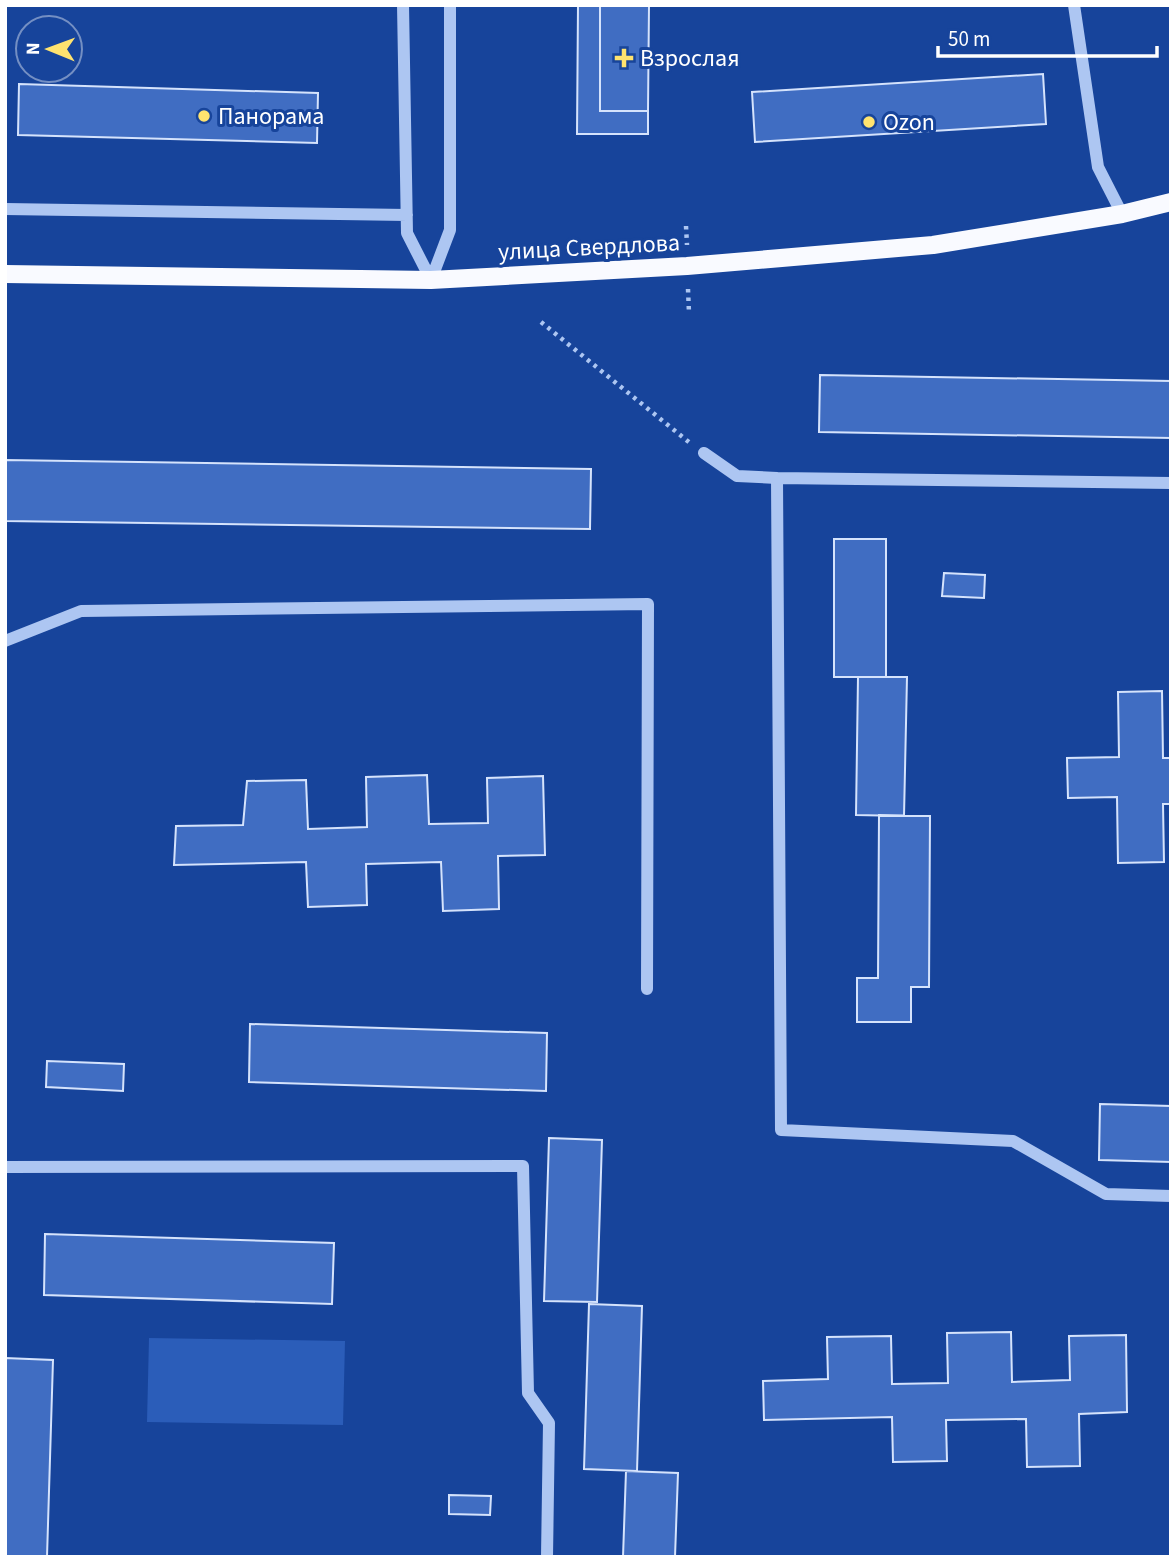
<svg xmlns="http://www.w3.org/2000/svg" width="1176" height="1562" font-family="'Source Sans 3',sans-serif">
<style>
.green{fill:#2b5db9}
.building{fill:#406dc2;stroke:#d5e3fc;stroke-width:2}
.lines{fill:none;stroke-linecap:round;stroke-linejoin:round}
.path{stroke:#adc6f2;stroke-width:4.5;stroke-dasharray:3.5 5;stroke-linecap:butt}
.minor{stroke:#adc6f2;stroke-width:12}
.major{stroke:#f9faff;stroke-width:18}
.poi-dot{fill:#ffe36f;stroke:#17449b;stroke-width:2.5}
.labels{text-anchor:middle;stroke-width:6;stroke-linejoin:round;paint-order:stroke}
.poi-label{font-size:24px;fill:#fff;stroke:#17449b;text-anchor:start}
.street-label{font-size:24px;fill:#fff;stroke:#17449b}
</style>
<rect width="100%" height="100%" fill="#17449b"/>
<path class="green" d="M149,1338L345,1341L343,1425L147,1422Z"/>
<path class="building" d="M578,5H600V111H648V134H577Z
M600,5H649L648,111H600Z
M1043,74L1046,124L755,142L752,92Z
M19,84L318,93L317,143L18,135Z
M820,375L1171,381V438L819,432Z
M5,460L591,469L590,529L5,521Z
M834,539H886V677H834Z
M944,573L985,575L984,598L942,596Z
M858,677H907L904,816L856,815Z
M1162,691L1163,758H1171V804H1163L1164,862L1118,863L1117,797L1068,798L1067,758L1119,757L1118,692Z
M427,775L429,824L488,823L487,778L543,776L545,855L498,856L499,909L443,911L441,862L366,864L367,905L308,907L306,862L174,865L176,826L243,825L247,781L306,780L308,829L367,827L366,777Z
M879,815L930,816L929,987H911V1022H857V978H878Z
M250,1024L547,1033L546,1091L249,1082Z
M47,1061L124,1064L123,1091L46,1087Z
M1100,1104L1171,1106V1162L1099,1160Z
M549,1138L602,1140L597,1302L544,1301Z
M45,1234L334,1243L332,1304L44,1295Z
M589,1304L642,1306L637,1471L584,1469Z
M1011,1332L1012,1382L1070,1380L1069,1336L1126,1335L1127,1412L1079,1414L1080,1466L1027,1467L1026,1419L946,1420L947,1461L893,1462L892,1417L764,1420L763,1381L828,1379L827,1337L891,1336L892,1384L948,1383L947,1333Z
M5,1358L53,1360L47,1557H5Z
M626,1471L678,1473L675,1557H623Z
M449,1495L491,1496L490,1515L449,1514Z"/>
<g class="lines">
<path class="path" d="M686,226L687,245
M688,289L689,313
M541,322L690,443"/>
<path class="minor" d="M403,5L407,233L431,280
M1074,5L1098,167L1122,214
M5,209L407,215
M431,280L450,230V5
M704,453L737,476L777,478
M1171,483L777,478L781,1130L1013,1141L1106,1194L1171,1196
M5,641L81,611L648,604L647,989
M5,1167L523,1166L528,1393L549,1423L547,1557"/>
<path class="major" d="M5,274L431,280L687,266L933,245L1122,214L1171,202"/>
</g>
<g class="poi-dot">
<path d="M620.5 47.5h7v7h7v7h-7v7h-7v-7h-7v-7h7z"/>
<circle cx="204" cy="116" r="7"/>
<circle cx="869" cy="122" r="7"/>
</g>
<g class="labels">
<g class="poi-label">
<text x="640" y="66">Взрослая</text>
<text x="218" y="124">Панорама</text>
<text x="883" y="130">Ozon</text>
</g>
<g class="street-label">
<text transform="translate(589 247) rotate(-3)" y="8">улица Свердлова</text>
</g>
</g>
<rect width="1176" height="1562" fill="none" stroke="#ffffff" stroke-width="14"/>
<g transform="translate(49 49) rotate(271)"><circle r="33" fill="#17449b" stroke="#748fc3" stroke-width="2"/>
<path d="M0-5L12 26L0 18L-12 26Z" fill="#ffe36f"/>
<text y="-10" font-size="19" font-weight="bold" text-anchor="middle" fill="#ffffff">N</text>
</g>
<path d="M938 46v10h219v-10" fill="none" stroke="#ffffff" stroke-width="3.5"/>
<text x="948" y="46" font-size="21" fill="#ffffff" stroke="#17449b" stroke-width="5" paint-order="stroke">50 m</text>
</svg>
